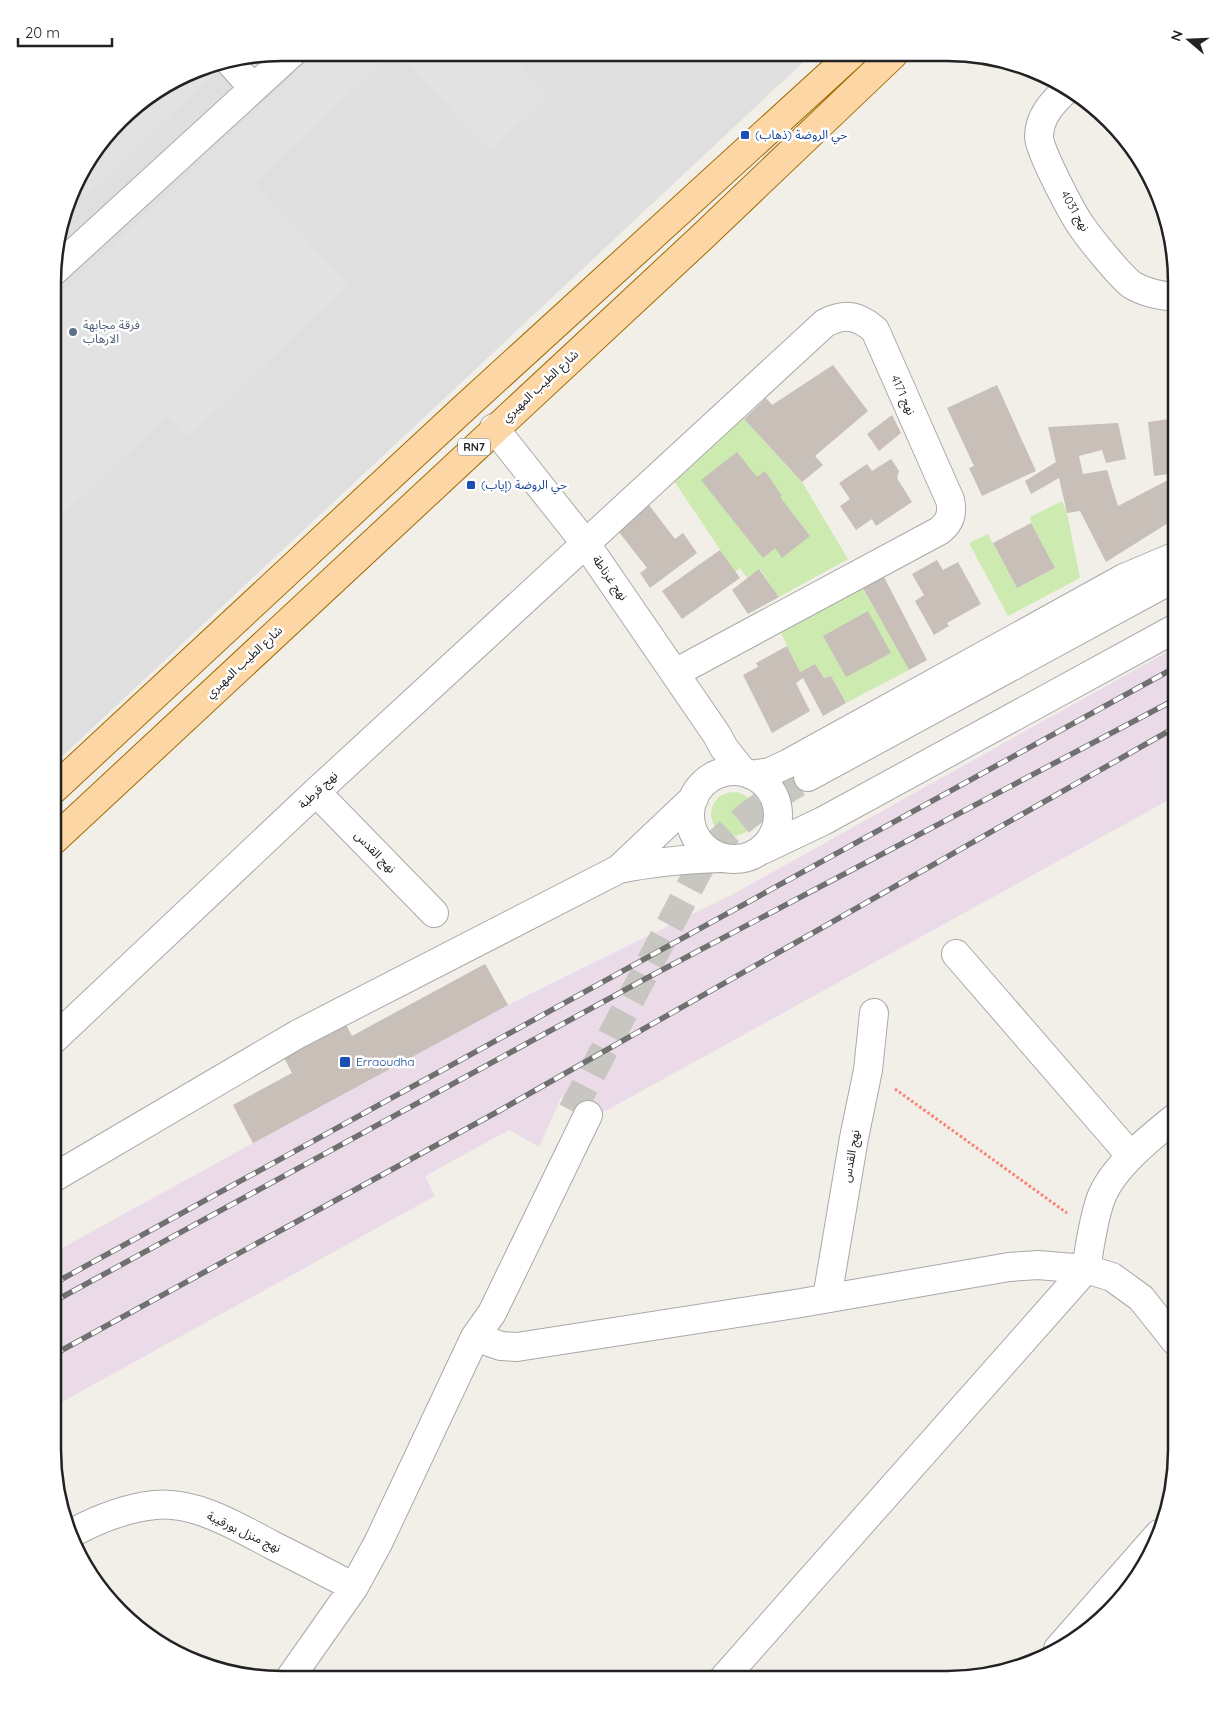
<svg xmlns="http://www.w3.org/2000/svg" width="1229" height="1732" font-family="Quicksand,'Noto Sans Arabic',sans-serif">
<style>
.residential{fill:#e0dfdf}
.industrial{fill:#ebdbe8}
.grass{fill:#cdebb0}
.parking{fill:#e2e2e2}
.building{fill:#c7bfb8}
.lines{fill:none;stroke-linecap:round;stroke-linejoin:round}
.minor-tunnel{stroke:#c8c6c1;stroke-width:28;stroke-dasharray:28 14;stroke-linecap:butt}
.minor-casing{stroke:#a9a9a9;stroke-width:30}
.major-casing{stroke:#a06b00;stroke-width:30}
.path{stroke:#fa8072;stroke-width:3;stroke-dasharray:2.5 2.5;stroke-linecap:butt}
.minor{stroke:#fff;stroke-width:28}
.major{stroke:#fcd6a4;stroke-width:28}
.rail-casing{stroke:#707070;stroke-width:5.5}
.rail{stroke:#fff;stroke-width:4;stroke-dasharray:11;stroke-linecap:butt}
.transit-dot{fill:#1a4fb4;stroke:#fff;stroke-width:2}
.service-dot{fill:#5c6f8a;stroke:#fff;stroke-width:2}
.labels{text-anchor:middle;stroke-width:5;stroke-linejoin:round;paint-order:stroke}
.shield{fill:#fff;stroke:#646464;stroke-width:1}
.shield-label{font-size:11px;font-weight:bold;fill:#222}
.transit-label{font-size:12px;fill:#164399;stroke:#fff;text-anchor:start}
.street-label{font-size:12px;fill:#222;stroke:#fff}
.service-label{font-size:12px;fill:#4e5e75;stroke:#fff;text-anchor:start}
.rim{fill:none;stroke:#222;stroke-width:2.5}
</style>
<rect width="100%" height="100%" fill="#f2efe9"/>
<path class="residential" d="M283,53L812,54L54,764L55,252L83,168L131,109L208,65Z"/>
<path class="industrial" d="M1176,647V796L600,1114L561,1098L539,1147L509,1130L425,1176L435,1196L53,1407V1253L253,1143L233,1105L292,1073L281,1052L352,1036L485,964L508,1005L737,892Z"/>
<path class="grass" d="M742,417L802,482L848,559L779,597L760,569L747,578L740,568L735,572L674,481Z
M1062,501L1067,513L1080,578L1008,616L969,543L988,534L1017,588L1055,568L1031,523L1030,517Z
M863,588L909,670L846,703L831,676L824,678L815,664L800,672L781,633Z
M711 814a22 22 0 1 1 44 0a22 22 0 1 1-44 0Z"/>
<path class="parking" d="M316,53H392L254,184L349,285L187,438L167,417L54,523V300Z
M398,53H508L548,96L490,151Z
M226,62L85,197L76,188L83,168L131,109L208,65Z"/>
<path class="building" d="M833,365L868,411L815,456L823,465L802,482L744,419L766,398L772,405Z
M997,385L1036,471L982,496L969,468L974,466L947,408Z
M892,415L901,433L879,451L867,434Z
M1176,418V473L1154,476L1148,422Z
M1118,423L1126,459L1106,463L1102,450L1079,456L1083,474L1107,470L1118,506L1168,480L1176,496V518L1106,562L1080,511L1067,513L1059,478L1031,494L1025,481L1056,462L1048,427Z
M737,452L757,477L765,471L782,496L780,497L810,536L782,558L775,548L763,558L701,480Z
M891,459L899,471L897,478L912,502L876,526L872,519L856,530L840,506L850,499L839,483L867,464L872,471Z
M649,505L675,539L683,533L697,553L650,588L640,573L647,568L619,532Z
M1031,523L1055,568L1017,588L993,543Z
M720,550L740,578L682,619L662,591Z
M937,560L943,570L958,562L981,604L947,623L949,626L934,635L915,601L924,595L912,574Z
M759,569L779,597L748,614L732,590Z
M884,577L927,660L909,670L863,588Z
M868,611L891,653L846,677L823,636Z
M787,646L800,672L815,664L824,678L831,676L846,703L823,716L803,678L796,683L810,711L772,733L743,675L758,667L756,663Z
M485,964L508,1005L253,1143L233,1105L292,1073L281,1052L343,1019L352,1036Z"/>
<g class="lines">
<path class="minor-tunnel" d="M572,1111L705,858C736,819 766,802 808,777"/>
<g class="minor-casing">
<path id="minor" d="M229,61L253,88
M1067,89C1053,102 1039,116 1039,137C1038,148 1073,215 1082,227C1091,240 1120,276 1132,285C1144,292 1162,297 1176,296
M54,271L292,53
M494,428L586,544L717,735L724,748L743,772
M690 815a44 44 0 1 1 88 0a44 44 0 1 1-88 0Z
M751,775L770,772L789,763L1124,578L1176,556
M808,777L1176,577
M316,792L434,913
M762,850L823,821L1176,628
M619,869C653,862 687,859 722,858
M956,954L1131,1156
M53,1040L316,792L825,323C845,313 858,315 875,330L950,500C953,513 950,523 939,531L675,673
M53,1178L298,1034L619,869L694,798
M827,1298L854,1138L868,1070L874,1013
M475,1337L501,1346L517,1347L801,1303L1009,1267L1038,1265L1086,1269L1112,1277L1141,1298L1176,1342
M72,1533C98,1519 125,1508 155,1505C195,1501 238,1527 272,1545C300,1559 327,1573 354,1587
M1058,1649L1159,1534
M290,1678L354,1587L378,1543L475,1337L492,1313L588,1115
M723,1679L1086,1269C1090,1245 1093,1220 1101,1198C1113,1167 1151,1137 1176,1117"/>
</g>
<g class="major-casing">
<path id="major" d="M54,789L464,408L852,54
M54,840L701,238L894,54"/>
</g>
<path class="path" d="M895,1089L1067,1213"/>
<use href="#minor" class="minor"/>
<use href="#major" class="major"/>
<g class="rail-casing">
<path id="rail" d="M53,1284L1176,667
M53,1302L645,979L1176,699
M53,1355L497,1112L1176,727"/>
</g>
<use href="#rail" class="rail"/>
</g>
<g class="transit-dot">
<rect x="740" y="130" width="10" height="10" rx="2.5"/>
<rect x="466" y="480" width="10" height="10" rx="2.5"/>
<rect x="339" y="1056" width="12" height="12" rx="2.5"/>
</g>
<circle class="service-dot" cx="73" cy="332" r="5"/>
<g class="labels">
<rect class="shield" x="458" y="438.5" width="32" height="17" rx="4"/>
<g class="shield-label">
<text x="474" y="451">RN7</text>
</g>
<g class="transit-label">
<text x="755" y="139">حي الروضة (ذهاب)</text>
<text x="481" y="489">حي الروضة (إياب)</text>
<text x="356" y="1066">Erraoudha</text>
</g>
<g class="street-label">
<text transform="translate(1075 211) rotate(60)" y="4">نهج 4031</text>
<text transform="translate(540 386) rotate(-43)" y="4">شارع الطيب المهيري</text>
<text transform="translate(903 395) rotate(66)" y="4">نهج 4171</text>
<text transform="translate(610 578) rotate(55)" y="4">نهج غرناطة</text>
<text transform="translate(244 662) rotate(-43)" y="4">شارع الطيب المهيري</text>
<text transform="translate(318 790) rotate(-43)" y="4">نهج قرطبة</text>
<text transform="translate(375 852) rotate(46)" y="4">نهج القدس</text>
<text transform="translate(851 1156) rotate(-80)" y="4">نهج القدس</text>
<text transform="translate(244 1532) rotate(25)" y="4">نهج منزل بورقيبة</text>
</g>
<g class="service-label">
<text x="83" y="329">فرقة مجابهة<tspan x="83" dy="14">الارهاب</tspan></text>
</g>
</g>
<path d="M0 0H1229V1732H0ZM282 61H947A221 221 0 0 1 1168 282V1450A221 221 0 0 1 947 1671H282A221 221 0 0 1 61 1450V282A221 221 0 0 1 282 61Z" fill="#fff" fill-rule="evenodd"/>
<path class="rim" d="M282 61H947A221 221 0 0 1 1168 282V1450A221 221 0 0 1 947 1671H282A221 221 0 0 1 61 1450V282A221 221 0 0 1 282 61Z"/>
<g transform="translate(1189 40) rotate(289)" stroke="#ffffff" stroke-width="4" paint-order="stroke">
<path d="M0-4L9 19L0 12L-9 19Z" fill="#222222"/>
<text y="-8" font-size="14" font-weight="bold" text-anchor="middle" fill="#222222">N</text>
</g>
<path d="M18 38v8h94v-8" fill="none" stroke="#222222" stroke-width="2.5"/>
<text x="25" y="38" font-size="15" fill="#222222" stroke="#ffffff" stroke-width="4" paint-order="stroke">20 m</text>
</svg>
